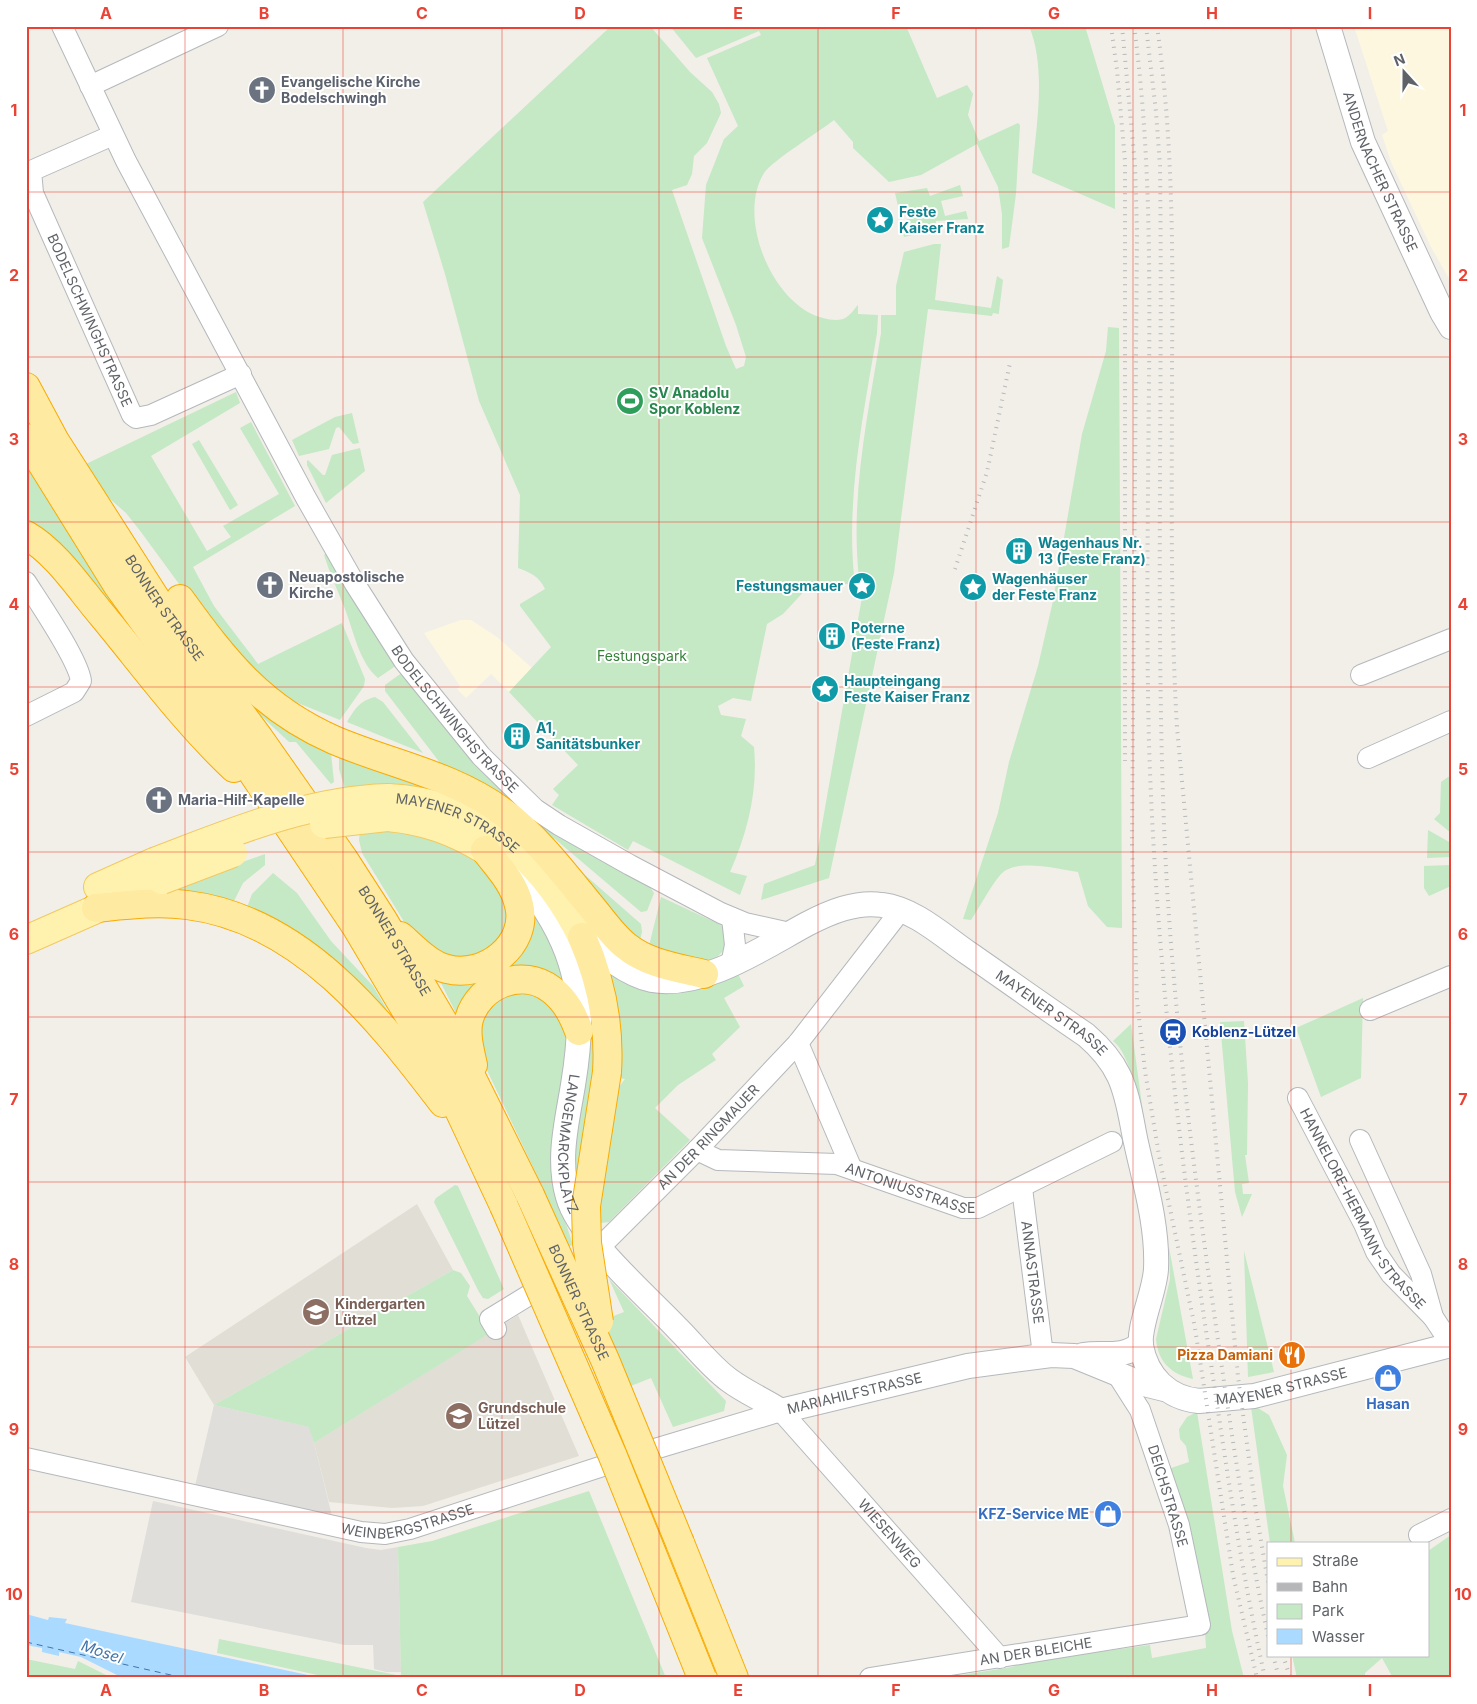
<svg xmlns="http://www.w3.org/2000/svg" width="1477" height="1704" font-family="Inter,sans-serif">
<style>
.commercial{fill:#fef7e0}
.industrial{fill:#e0deda}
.education{fill:#e1ded6}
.green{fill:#c5e8c5}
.water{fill:#aadaff}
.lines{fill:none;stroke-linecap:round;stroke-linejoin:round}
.ferry{stroke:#4174aa;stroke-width:1;stroke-dasharray:6 5;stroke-linecap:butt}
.minor-casing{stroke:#b5b8bc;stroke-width:22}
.tertiary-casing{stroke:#b5b8bc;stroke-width:26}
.primary-casing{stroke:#f2c960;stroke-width:30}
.trunk-casing{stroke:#f9ab00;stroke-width:30}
.minor{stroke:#fff;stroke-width:20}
.tertiary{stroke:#fff;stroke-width:24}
.primary{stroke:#fff2af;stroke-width:28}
.trunk{stroke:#feeaa1;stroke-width:28}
.rail{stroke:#b6b7b8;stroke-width:4;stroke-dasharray:1 6;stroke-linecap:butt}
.primary-bridge-casing{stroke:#f2c960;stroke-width:30;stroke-linecap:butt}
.trunk-bridge-casing{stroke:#f9ab00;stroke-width:30;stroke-linecap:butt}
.primary-bridge{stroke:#fff2af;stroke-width:28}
.trunk-bridge{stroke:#feeaa1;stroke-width:28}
.grid{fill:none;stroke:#ea4335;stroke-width:1;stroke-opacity:0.55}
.labels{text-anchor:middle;stroke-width:4;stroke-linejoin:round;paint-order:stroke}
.worship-label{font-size:14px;font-weight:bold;fill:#5b616d;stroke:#fff;text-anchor:start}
.street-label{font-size:14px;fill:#5f6368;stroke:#fff}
.culture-label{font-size:14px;font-weight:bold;fill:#0d838f;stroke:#fff;text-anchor:start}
.leisure-label{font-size:14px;font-weight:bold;fill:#27864d;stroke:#fff;text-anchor:start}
.park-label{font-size:14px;fill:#348238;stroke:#fff}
.transit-label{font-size:14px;font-weight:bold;fill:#164399;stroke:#fff;text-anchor:start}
.education-label{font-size:14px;font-weight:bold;fill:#785e54;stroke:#fff;text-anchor:start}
.food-label{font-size:14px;font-weight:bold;fill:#c56008;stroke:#fff;text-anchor:end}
.shop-label{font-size:14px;font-weight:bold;fill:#366cbe;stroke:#fff}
.water-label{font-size:15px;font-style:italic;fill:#4174aa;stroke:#fff}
.neatline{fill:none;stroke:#ea4335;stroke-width:2}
.grid-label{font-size:16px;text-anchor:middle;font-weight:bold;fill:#ea4335}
</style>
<rect width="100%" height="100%" fill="#f1efe8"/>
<path class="commercial" d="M1354,26H1451V282L1431,247L1391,162L1382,135L1388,131Z
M461,620H471L497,637L532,668L509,692L491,674L466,698L457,689L460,686L424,633Z"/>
<path class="industrial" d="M214,1405L310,1427L332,1516L195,1486Z
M153,1501L366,1548L381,1550L398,1547L401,1672H386L374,1669L373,1645H345L131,1602Z"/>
<path class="education" d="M417,1204L453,1270L214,1405L185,1357Z
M518,1315L579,1456L423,1506L392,1508L329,1502L314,1443Z"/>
<path class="green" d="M611,26H650L690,72L712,92L719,104L721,113L707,143L694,156L692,174L687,185L672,190L726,346L736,369L744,366L746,357L736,325L702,238L706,185L724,139L738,126L707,58L761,35L759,31L696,58L670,26H906L937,98L967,85L973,94L968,115L979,141L1018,123L1020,125L1016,194L1009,247L1002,249V214L998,187L977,144L921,175L889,182L853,148V142L834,120C820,131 772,161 764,173C736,218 773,306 823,318C831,320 841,322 848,316C852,313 855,308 858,305V314L878,315L877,333C863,417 845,501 855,585L828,582L809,586L783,614L767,624L751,701L733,698L718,706L721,715L746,719L741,736L754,747C758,791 748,831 730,872L747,876L740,895L633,841L628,850L552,805L559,795L553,789L578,765L509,692L551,647L520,606V604L545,589C539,576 531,573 518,568L520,495L479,401L445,274L423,202Z
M1029,26H1085L1115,126V209L1032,173C1036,128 1047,69 1029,26Z
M960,185L963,196L941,201L945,216L966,211L968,219L936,221V229L904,237L901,225L906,220L925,214L924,209L904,213L899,210L895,193L927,188L930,196Z
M934,244H941L935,300L991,308L997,276L1003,280L999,312V314L993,313L992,316L928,309L894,573L829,878L761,900L764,884L815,865L865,580L859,578C850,496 868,415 881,333V315H896V286L904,252Z
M1108,327L1119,328L1122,928L1107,927L1088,906L1078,872C1058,869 1016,858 1001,874C990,887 981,905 971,920L963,919L998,813L1009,762L1038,666L1053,601L1082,434L1106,351Z
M236,392L240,403L151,456L207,551L231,537L223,526L279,494L240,428L251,422L295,506L193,567L214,606L258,664L342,623L365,679L364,686L340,720L273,693L204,618L141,532L126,513L102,492L86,464Z
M352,413L359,443L353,444L339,427L336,428L329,449L299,456L292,440L335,417Z
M199,440L238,505L230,510L192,444Z
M360,448L365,471L326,503L307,465V461L308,460L323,475H325L332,455Z
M26,458L206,725L26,527Z
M326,553L397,665L378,678C359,662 354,632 345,609C338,591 330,574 324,555Z
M175,603L331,753L334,782L331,784L296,742H289L229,686Z
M403,672C449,730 492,789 553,832C583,853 618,868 649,886L654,893L647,911L641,912L555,839L444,768L385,691V685Z
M375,697L383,702L423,753L347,722C355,709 359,701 375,697Z
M339,753L465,798L345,789L339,769Z
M1451,775V833L1434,819L1440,813L1441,782Z
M387,830L445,839L500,877L511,934L459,966L414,938L362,853L359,840L360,831Z
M1428,830L1451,843V857L1427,858Z
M265,854V865L243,883L232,905L166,889Z
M561,854L641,924L642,932L639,945L648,950L661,897L721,925L725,932V949L718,956L707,962L737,972L744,986L724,998L740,1027L712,1054L716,1060L678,1085L655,1108L690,1140L609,1222L601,1223L575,1181L571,1161L585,994L599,1042L592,1122L625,1079L618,1078Z
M1451,865V886L1429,896L1424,888V866Z
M273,873L297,893L331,941L373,986L389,1013L384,1017L246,910L252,894Z
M535,908L551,941L567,985L502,974Z
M438,977L485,978L459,1019Z
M537,987L570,1028L560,1195L564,1218L573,1245L565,1248L544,1190L484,1064L477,1017L486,1000Z
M1363,998L1361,1078L1321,1097L1296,1028Z
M1244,1021L1248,1083L1247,1155H1245L1249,1183L1242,1184L1243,1194H1252L1242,1217L1235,1192L1220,1022Z
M1131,1024L1144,1120C1137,1099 1130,1053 1113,1041Z
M455,1185L458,1186L504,1289L488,1299L483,1298L479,1292L434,1202L436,1198Z
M1169,1247L1193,1379C1171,1374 1158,1362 1156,1339L1170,1279Z
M1244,1251L1274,1372L1248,1377Z
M453,1270L461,1273L470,1286L467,1296L490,1333L314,1443L309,1427L214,1405Z
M609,1279L726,1401L724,1411L673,1427L651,1378L608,1395L580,1329L624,1312Z
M1251,1407L1258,1408L1269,1415L1287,1455L1283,1486L1295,1543H1270Z
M1197,1412L1232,1631L1244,1678H943L1012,1667L1024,1662L1150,1645L1152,1658L1206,1648L1202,1584L1168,1469L1189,1462L1186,1446L1180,1439L1179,1429L1187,1417Z
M589,1491L666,1678H331L217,1653L219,1639L401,1676L398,1547L432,1541Z
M1451,1535V1678H1393L1382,1658L1365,1673V1678H1297L1292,1655H1428V1551Z
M26,1659L75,1669L78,1661L112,1678H26Z"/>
<path class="water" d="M26,1614L48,1620L49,1617L67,1619L65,1623L322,1678H123L81,1657L59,1652V1656L42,1652V1648L26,1645Z"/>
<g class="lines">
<path class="ferry" d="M26,1642L184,1678"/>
<g class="minor-casing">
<g id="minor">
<path id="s1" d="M62,26L126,161L306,498L355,584L404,661L481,756L535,809L559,825L630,865L721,913L745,923L790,933"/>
<path d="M90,86L218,26"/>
<path id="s2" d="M113,135L31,171L33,193L132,415L136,418L151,415L241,374"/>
<path d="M26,582C40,604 78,659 81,681L74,692L26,716"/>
<path d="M1361,675L1451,639"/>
<path d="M1368,758L1451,721"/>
<path d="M731,965L735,945L732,918"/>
<path d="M1370,1010L1451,976"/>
<path d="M798,1043L851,1167"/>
<path id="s3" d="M1298,1098L1364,1224L1376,1252L1391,1274L1433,1317"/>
<path d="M1360,1140L1421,1274L1433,1317L1451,1344"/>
<path id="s4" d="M697,1150L718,1160L837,1164L963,1208H978L1112,1142"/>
<path id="s5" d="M1022,1188L1043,1355"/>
<path id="s6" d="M589,1258L697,1150L798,1043L901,910"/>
<path d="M496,1329L490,1319L552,1281"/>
<path id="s7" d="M26,1458L361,1532L385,1534L410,1529L658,1448L781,1411L1000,1658"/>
<path d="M1419,1535L1451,1519"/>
<path id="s8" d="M870,1678L1200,1625L1179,1525L1140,1410L1117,1374"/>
</g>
</g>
<g class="tertiary-casing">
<g id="tertiary">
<path id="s9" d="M1328,26L1363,142L1442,312L1451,327"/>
<path id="s10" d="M501,860C520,875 533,891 546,911C583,969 584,1019 573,1085C567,1122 557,1159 568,1197C580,1239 647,1296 678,1329C695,1346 710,1366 729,1380C745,1392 764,1400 781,1411L968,1366L1051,1355L1074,1356L1140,1383L1164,1389"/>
<path id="s11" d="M582,937C601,953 627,975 652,980C704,989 764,947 807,924C830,912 856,901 882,905C914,909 942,935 968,953C1007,980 1046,1008 1086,1035C1100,1047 1111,1059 1119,1076C1128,1095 1131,1118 1135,1138C1144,1180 1158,1225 1156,1269C1155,1292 1138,1326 1141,1346C1147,1377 1168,1398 1199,1401L1254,1396L1451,1345"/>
<path d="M1083,1355C1107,1351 1119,1360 1141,1344"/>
</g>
</g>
<g class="primary-casing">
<g id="primary">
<path id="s12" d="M388,798C478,802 543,858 582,937"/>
<path d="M387,817C424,820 454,831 485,850"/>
<path d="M98,887L154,862"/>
<path d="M26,940L162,880"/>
</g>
</g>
<g class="trunk-casing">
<g id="trunk">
<path id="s13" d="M26,387L55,441L156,599L259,738L343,858L383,920L448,1030L530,1195"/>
<path d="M26,438L118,586L242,757L357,928L436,1061L504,1206"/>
<path d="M26,535C57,553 79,588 102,615C145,667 185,722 234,768"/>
<path d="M180,599C225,661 261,708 334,740C390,764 454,775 504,813C537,838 562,871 589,904C601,918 612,935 626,946C648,964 678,968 704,974"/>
<path d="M96,908C126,905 157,901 187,905C301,919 378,1018 443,1103"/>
<path d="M400,936C414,948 429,965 447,969C484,979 529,945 519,905C514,883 498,867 485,850"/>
<path d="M582,937C601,980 610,1024 607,1072"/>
<path d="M473,1065C470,1051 465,1034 469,1019C479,984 523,967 552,990C566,1001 573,1015 579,1031"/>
<path d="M680,1543L734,1678"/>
</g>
</g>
<use href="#minor" class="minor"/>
<use href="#tertiary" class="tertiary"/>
<use href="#primary" class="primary"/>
<use href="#trunk" class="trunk"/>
<path class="rail" d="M1111,26L1117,70L1125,161V761
M1122,26L1135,165L1137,231L1132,845L1137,1000L1145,1071L1160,1161L1195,1328L1233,1575L1257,1678
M1134,26C1150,145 1150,264 1149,384C1148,504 1146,623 1149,743C1155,938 1177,1131 1205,1324C1223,1443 1239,1561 1265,1678
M1146,26L1156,112L1160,166C1163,394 1155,621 1165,849C1172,995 1190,1140 1210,1285C1227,1402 1243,1520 1268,1636
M1157,26C1173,139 1173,252 1172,366C1172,487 1170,607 1177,728L1238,1377L1256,1511L1268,1582
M955,569L987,472L1010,363
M1273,1655L1279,1678
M1283,1655L1290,1678"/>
<g class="primary-bridge-casing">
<path id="primary-bridge" d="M324,824L387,817
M154,862C228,834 307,800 388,798
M162,880L233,853"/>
</g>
<g class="trunk-bridge-casing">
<g id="trunk-bridge">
<path id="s14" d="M530,1195L605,1360L680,1543"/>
<path d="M504,1206L612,1454L702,1678"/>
<path d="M599,1322L587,1243L586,1206L607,1072"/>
</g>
</g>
<use href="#primary-bridge" class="primary-bridge"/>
<use href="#trunk-bridge" class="trunk-bridge"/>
</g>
<path class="grid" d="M185,26V1678M343,26V1678M502,26V1678M659,26V1678M818,26V1678M976,26V1678M1133,26V1678M1291,26V1543M26,192H1451M26,357H1451M26,522H1451M26,687H1451M26,852H1451M26,1017H1451M26,1182H1451M26,1347H1451M26,1512H1451M1291,1655V1678"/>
<defs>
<g id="church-disc" transform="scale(1.4375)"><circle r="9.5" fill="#6b7280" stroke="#fff"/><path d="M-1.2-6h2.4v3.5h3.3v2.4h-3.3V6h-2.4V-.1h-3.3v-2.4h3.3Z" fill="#fff"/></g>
<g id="sight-disc" transform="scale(1.4375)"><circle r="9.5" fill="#0f9aa8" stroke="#fff"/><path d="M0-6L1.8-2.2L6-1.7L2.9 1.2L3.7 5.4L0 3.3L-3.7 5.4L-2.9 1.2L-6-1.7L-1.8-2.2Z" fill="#fff"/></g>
<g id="stadium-disc" transform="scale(1.4375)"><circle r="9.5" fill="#2e9e5b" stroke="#fff"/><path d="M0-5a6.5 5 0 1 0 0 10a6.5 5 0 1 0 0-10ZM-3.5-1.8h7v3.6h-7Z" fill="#fff"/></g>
<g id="building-disc" transform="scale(1.4375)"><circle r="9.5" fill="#0f9aa8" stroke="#fff"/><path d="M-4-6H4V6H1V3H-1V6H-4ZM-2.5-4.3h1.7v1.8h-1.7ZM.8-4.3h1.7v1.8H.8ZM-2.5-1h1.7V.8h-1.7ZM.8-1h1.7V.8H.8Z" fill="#fff"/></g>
<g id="station-disc" transform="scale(1.4375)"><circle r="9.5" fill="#1a4fb4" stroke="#fff"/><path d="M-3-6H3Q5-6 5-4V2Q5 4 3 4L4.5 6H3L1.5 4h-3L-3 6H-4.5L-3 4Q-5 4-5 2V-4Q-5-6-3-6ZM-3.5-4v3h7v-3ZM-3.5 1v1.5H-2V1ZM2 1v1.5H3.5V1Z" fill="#fff"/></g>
<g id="school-disc" transform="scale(1.4375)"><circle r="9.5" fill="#8d6e63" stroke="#fff"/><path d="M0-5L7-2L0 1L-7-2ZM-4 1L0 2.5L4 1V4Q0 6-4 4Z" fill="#fff"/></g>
<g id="restaurant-disc" transform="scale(1.4375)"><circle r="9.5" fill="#e8710a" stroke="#fff"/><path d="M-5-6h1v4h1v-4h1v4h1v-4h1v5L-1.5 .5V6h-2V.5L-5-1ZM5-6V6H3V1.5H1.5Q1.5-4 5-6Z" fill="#fff"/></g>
<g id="shop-disc" transform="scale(1.4375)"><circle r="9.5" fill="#3f7fe0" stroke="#fff"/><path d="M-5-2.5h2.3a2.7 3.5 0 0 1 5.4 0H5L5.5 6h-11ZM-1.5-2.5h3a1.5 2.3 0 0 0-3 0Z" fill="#fff"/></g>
</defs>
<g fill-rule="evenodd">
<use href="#church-disc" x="262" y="90"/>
<use href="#sight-disc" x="880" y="220"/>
<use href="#stadium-disc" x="630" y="401"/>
<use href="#building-disc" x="1019" y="551"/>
<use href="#church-disc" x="270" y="585"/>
<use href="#sight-disc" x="862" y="586"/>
<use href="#sight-disc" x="973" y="587"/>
<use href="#building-disc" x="832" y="636"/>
<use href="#sight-disc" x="825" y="689"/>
<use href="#building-disc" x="517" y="736"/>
<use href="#church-disc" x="159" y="800"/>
<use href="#station-disc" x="1173" y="1032"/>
<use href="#school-disc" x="316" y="1312"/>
<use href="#restaurant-disc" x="1292" y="1355"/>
<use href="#shop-disc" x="1388" y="1378"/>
<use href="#school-disc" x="459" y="1416"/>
<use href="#shop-disc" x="1108" y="1514"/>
</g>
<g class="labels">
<g class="worship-label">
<text x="281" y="87">Evangelische Kirche<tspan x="281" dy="16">Bodelschwingh</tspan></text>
<text x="289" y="582">Neuapostolische<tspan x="289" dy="16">Kirche</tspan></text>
<text x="178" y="805">Maria-Hilf-Kapelle</text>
</g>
<g class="street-label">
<text dy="5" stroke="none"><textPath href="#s9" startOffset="155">ANDERNACHER STRASSE</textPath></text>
<text dy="5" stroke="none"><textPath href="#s2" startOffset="251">BODELSCHWINGHSTRASSE</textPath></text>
<text dy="5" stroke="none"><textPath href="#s13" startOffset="261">BONNER STRASSE</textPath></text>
<text dy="5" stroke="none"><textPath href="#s1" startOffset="799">BODELSCHWINGHSTRASSE</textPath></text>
<text dy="5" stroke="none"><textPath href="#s12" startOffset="75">MAYENER STRASSE</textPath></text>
<text dy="5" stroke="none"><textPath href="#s13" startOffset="666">BONNER STRASSE</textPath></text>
<text dy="5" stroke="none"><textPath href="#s11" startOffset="532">MAYENER STRASSE</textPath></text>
<text dy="5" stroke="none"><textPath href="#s6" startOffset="170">AN DER RINGMAUER</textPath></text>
<text dy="5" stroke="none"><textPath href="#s10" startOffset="309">LANGEMARCKPLATZ</textPath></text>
<text dy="5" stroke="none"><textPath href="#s4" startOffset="220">ANTONIUSSTRASSE</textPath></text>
<text dy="5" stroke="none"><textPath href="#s3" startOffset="129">HANNELORE-HERMANN-STRASSE</textPath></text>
<text dy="5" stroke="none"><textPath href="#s5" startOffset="85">ANNASTRASSE</textPath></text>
<text dy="5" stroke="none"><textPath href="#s14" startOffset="118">BONNER STRASSE</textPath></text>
<text dy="5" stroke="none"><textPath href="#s11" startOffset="1072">MAYENER STRASSE</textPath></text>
<text dy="5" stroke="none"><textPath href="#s10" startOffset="744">MARIAHILFSTRASSE</textPath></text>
<text transform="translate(1168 1496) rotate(73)" y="5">DEICHSTRASSE</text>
<text dy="5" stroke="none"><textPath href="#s7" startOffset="391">WEINBERGSTRASSE</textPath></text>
<text dy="5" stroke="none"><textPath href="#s7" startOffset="946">WIESENWEG</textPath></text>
<text dy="5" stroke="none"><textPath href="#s8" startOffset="168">AN DER BLEICHE</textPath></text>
</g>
<g class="culture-label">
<text x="899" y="217">Feste<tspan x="899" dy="16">Kaiser Franz</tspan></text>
<text x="1038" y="548">Wagenhaus Nr.<tspan x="1038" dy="16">13 (Feste Franz)</tspan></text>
<text x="992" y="584">Wagenhäuser<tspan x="992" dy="16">der Feste Franz</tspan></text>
<text x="843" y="591" text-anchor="end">Festungsmauer</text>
<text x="851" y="633">Poterne<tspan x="851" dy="16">(Feste Franz)</tspan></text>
<text x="844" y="686">Haupteingang<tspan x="844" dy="16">Feste Kaiser Franz</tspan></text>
<text x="536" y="733">A1,<tspan x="536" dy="16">Sanitätsbunker</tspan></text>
</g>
<g class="leisure-label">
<text x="649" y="398">SV Anadolu<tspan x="649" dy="16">Spor Koblenz</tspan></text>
</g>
<g class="park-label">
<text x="642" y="661">Festungspark</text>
</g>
<g class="transit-label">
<text x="1192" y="1037">Koblenz-Lützel</text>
</g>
<g class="education-label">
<text x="335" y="1309">Kindergarten<tspan x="335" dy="16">Lützel</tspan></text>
<text x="478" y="1413">Grundschule<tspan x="478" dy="16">Lützel</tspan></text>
</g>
<g class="food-label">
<text x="1273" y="1360">Pizza Damiani</text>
</g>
<g class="shop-label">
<text x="1388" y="1409">Hasan</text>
<text x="1089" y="1519" text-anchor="end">KFZ-Service ME</text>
</g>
<g class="water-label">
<text transform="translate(102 1652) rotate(19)" y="5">Mosel</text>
</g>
</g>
<rect width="1477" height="1704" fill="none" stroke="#ffffff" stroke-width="55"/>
<rect x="1267" y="1542" width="162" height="115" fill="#ffffff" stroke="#bfc1c3"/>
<rect x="1277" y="1558" width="25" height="8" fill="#fff2af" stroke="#bfc1c3"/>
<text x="1312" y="1566" font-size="15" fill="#5f6368">Straße</text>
<rect x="1277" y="1583" width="25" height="8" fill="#b6b7b8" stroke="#bfc1c3"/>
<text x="1312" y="1592" font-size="15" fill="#5f6368">Bahn</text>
<rect x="1277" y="1604" width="25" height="15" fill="#c5e8c5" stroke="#bfc1c3"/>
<text x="1312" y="1616" font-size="15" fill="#5f6368">Park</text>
<rect x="1277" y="1629" width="25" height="15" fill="#aadaff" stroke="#bfc1c3"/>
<text x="1312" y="1642" font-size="15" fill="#5f6368">Wasser</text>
<g transform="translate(1404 72) rotate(339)" stroke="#ffffff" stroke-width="4" paint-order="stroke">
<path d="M0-4L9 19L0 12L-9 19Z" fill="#5f6368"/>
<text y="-8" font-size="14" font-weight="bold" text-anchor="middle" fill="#5f6368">N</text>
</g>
<rect x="28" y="28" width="1422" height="1648" class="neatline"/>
<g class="grid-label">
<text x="106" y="19">A</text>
<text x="264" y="19">B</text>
<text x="422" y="19">C</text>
<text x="580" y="19">D</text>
<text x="738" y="19">E</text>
<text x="896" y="19">F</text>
<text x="1054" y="19">G</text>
<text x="1212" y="19">H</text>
<text x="1370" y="19">I</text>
<text x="14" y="116">1</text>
<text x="1463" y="116">1</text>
<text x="14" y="281">2</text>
<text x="1463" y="281">2</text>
<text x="14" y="445">3</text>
<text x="1463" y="445">3</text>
<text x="14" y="610">4</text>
<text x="1463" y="610">4</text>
<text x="14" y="775">5</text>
<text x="1463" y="775">5</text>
<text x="14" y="940">6</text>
<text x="1463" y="940">6</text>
<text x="14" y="1105">7</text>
<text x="1463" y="1105">7</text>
<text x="14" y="1270">8</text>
<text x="1463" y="1270">8</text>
<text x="14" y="1435">9</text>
<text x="1463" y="1435">9</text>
<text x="14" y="1600">10</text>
<text x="1463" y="1600">10</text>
<text x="106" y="1696">A</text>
<text x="264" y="1696">B</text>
<text x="422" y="1696">C</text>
<text x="580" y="1696">D</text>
<text x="738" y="1696">E</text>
<text x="896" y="1696">F</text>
<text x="1054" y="1696">G</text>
<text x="1212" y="1696">H</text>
<text x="1370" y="1696">I</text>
</g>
</svg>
